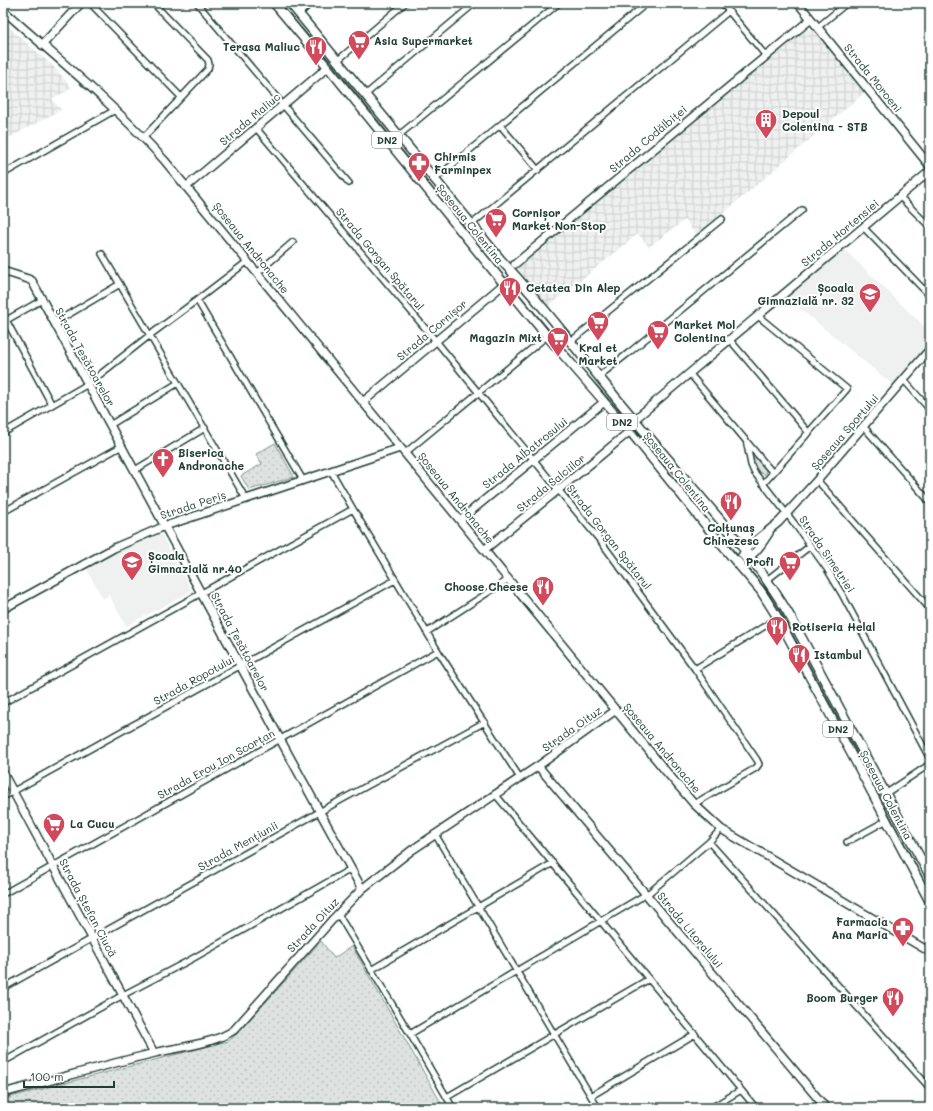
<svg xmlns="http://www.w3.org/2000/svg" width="933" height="1111" font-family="Mali,sans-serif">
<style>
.built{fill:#eef1f0}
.industrial{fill:url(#industrial-grid)}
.grass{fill:url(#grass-dots);stroke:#7e908b}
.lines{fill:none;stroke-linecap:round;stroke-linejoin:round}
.street-casing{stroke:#1f3d34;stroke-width:8}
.secondary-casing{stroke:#1f3d34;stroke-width:10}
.primary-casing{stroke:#1f3d34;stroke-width:11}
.street{stroke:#fff;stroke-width:5}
.secondary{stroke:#fff;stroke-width:7}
.primary{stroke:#fff;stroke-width:8}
.tram{stroke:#1f3d34;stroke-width:1}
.labels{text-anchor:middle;stroke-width:4;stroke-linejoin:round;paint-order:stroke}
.shield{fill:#fff;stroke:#627771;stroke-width:1}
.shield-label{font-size:10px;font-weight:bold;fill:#1f3d34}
.poi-label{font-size:11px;font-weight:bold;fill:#1f3d34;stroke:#fff;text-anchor:start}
.street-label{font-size:11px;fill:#1f3d34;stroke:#fff}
</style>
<defs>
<pattern id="industrial-grid" width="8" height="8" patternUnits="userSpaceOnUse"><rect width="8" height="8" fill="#eef1f0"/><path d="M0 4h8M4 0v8" fill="none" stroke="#ccd0ce"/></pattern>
<pattern id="grass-dots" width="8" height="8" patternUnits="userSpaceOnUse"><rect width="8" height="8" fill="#dee3e2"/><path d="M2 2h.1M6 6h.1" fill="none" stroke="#bec4c2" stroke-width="1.8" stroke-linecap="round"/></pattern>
</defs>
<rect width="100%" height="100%" fill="#fff"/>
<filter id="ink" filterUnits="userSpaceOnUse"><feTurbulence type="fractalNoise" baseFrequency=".025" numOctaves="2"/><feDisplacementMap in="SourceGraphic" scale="8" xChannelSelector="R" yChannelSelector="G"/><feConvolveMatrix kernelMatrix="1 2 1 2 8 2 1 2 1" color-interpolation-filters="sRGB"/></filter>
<g filter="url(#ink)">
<path class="built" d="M844,249L930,332V342L893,385L787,298Z
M161,534L192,591L126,626L109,595L103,599L86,568L118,552Z"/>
<path class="industrial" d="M3,22L54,67L72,88L52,99L61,110L3,141Z
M806,30H815L864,93L697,236L685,220L649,247L638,234L548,307L517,269Z"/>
<path class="grass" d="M275,443L294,477L249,490L241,476L262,464L256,454Z
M753,457L757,458L766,469V471L765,474L760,473C756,468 752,464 753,457Z
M321,941L334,958L352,946L444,1108H3V1099L228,1041L235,1036Z"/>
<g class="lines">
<g class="street-casing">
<path id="street" d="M90,3L181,97
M197,3L349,183
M722,3L766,56
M299,14L311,3
M818,27L847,3
M337,61L405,3
M365,95L475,3
M500,125L538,170
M256,128L436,341L602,543L695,669L757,760L759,764L756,768L694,804
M398,136L559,3
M143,138L208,69L209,64L208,60L153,3
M3,174L115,110
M435,179L647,3
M900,197L930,227
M472,224L729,11
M864,228L930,296
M102,254L246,499
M257,273L293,242
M504,284L515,275
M197,300L303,480
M758,316L847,389L763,484
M6,320L52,405
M3,322L42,300
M54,323L120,284
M730,340L809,433
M570,342L722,219
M690,374L773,473
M598,377L631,351L802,210
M904,380L930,410
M110,425L178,383
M863,426L930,502
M3,433L88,384L150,335L197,300L248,261
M746,440L751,465L754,472L794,523L827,569L843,596L930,759
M405,453L547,336
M135,470L205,428
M331,471L353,509L438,651L520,778
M817,480L930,609
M3,512L122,446
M767,580L810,546
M427,632L509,579
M695,669L778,618
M3,703L353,509
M495,794L756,1108
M885,794L930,764
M3,797L395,580
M435,834L598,1108
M709,842L930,1088
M847,842L887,820
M3,894L438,651
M338,914L410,1034L453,1108
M371,970L553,863
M3,988L341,800L485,722
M410,1034L650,892L709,842L721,829
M3,1062L123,995L190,960L351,869
M591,1096L695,1034
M447,1097L649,979
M711,1108L741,1090"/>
</g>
<g class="secondary-casing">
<path id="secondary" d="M798,3L930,166
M3,10C58,59 116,106 165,161L664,769L694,804L721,829L930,952
M42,45L81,3
M186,187L328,67
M515,264L811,19
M3,271L28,279L32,281L162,521L280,739L362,889
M363,402L504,284
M634,420L930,171
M460,520L604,402
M484,550L595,460L630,431
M737,563L748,547L779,522L817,480L930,349
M737,563C755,556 759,548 769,533
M3,609L114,548L165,526L400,448
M538,766L826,1108
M3,773L154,1053
M3,1093C54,1080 104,1065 155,1053C179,1047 214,1044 234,1030L332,920L362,889L412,850L538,766L616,710"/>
</g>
<g class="primary-casing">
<path id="primary" d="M274,3L328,67L492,269L547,336L630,431L721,544L761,591L778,618L857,764L930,902
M290,3L501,260C550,312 592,371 639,425C691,488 750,547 791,618L930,876"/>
</g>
<use href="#street" class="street"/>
<use href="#secondary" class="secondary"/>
<use href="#primary" class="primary"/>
<path class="tram" d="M280,3L495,265L756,577L766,591L780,613L930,892"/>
</g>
</g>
<defs>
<g id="supermarket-pin" transform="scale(1.15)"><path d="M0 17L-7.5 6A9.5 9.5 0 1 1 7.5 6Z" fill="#d1495b" stroke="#fff"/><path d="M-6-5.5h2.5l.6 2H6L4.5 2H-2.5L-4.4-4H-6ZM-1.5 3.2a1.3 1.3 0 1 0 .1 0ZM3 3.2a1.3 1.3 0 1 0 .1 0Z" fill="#fff"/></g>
<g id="restaurant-pin" transform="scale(1.15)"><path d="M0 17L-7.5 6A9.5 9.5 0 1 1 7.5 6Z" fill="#d1495b" stroke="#fff"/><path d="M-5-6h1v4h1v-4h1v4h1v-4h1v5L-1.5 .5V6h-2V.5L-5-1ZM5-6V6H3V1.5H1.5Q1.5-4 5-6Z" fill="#fff"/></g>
<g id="building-pin" transform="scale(1.15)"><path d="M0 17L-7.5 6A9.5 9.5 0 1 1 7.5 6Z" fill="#d1495b" stroke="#fff"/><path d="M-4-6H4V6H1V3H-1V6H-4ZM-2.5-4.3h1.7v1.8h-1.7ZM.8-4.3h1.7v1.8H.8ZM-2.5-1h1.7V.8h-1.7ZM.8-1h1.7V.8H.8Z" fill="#fff"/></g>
<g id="pharmacy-pin" transform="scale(1.15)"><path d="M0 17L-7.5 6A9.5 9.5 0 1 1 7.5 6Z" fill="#d1495b" stroke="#fff"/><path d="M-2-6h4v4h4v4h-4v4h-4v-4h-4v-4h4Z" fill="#fff"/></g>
<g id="school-pin" transform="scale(1.15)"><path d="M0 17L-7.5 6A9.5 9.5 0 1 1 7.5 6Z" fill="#d1495b" stroke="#fff"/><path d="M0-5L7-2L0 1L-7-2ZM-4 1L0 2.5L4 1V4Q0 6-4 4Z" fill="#fff"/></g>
<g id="church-pin" transform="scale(1.15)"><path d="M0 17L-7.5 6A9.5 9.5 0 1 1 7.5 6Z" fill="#d1495b" stroke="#fff"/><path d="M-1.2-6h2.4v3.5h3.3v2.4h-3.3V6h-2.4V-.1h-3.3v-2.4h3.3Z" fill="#fff"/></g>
</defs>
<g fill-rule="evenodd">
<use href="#supermarket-pin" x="359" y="41"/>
<use href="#restaurant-pin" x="316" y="47"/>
<use href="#building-pin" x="766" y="120"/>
<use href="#pharmacy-pin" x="419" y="163"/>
<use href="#supermarket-pin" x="496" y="219"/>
<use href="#restaurant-pin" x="510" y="288"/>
<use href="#school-pin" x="870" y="294"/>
<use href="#supermarket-pin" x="598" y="322"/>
<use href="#supermarket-pin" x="658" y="331"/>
<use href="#supermarket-pin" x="558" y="338"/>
<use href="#church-pin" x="163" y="459"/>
<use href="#restaurant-pin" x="731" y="502"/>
<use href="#school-pin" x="132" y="562"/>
<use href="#supermarket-pin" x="790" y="562"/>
<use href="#restaurant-pin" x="543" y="587"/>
<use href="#restaurant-pin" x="777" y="627"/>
<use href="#restaurant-pin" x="799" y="655"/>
<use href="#supermarket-pin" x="54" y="824"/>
<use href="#pharmacy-pin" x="903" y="928"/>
<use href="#restaurant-pin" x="893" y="998"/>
</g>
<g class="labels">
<g class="shield">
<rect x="372" y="132" width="30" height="16" rx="3"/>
<rect x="607" y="414" width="30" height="16" rx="3"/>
<rect x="823" y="721" width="30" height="16" rx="3"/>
</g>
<g class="shield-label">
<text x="387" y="144">DN2</text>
<text x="622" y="426">DN2</text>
<text x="838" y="733">DN2</text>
</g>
<g class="poi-label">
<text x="374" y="45">Asia Supermarket</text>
<text x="300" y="51" text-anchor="end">Terasa Maliuc</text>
<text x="782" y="118">Depoul<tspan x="782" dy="13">Colentina - STB</tspan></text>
<text x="434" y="161">Chirmis<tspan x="434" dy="13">Farminpex</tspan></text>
<text x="512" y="217">Cornișor<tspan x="512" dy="13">Market Non-Stop</tspan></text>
<text x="526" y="292">Cetatea Din Alep</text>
<text x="854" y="292" text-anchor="end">Școala<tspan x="854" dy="13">Gimnazială nr. 32</tspan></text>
<text x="674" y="329">Market Mol<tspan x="674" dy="13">Colentina</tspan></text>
<text x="542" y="342" text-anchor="end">Magazin Mixt</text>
<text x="598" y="352" text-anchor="middle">Kral et<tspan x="598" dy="13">Market</tspan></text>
<text x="178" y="457">Biserica<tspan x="178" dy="13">Andronache</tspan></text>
<text x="731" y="532" text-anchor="middle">Colțunaș<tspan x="731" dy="13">Chinezesc</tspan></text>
<text x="148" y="560">Școala<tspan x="148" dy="13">Gimnazială nr.40</tspan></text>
<text x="774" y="566" text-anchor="end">Profi</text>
<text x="528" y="591" text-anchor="end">Choose Cheese</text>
<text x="792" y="631">Rotiseria Helal</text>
<text x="814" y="659">Istambul</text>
<text x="70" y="828">La Cucu</text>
<text x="888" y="926" text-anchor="end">Farmacia<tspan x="888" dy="13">Ana Maria</tspan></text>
<text x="878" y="1002" text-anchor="end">Boom Burger</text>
</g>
<g class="street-label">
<text transform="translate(873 78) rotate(51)" y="4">Strada Moroeni</text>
<text transform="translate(250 119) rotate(-40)" y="4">Strada Maliuc</text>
<text transform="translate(648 139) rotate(-40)" y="4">Strada Codălbiței</text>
<text transform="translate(470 224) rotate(51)" y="4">Șoseaua Colentina</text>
<text transform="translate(840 233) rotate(-40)" y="4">Strada Hortensiei</text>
<text transform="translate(251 248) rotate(51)" y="4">Șoseaua Andronache</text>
<text transform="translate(380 259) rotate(50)" y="4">Strada Gorgan Spătarul</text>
<text transform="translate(432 330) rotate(-40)" y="4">Strada Cornișor</text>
<text transform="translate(85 357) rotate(61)" y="4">Strada Țesătoarelor</text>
<text transform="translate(845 432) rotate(-49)" y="4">Șoseaua Sportului</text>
<text transform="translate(525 453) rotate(-39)" y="4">Strada Albatrosului</text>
<text transform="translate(677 472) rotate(51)" y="4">Șoseaua Colentina</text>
<text transform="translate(551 483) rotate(-39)" y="4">Strada Salciilor</text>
<text transform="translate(456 498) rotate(51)" y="4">Șoseaua Andronache</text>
<text transform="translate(193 505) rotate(-18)" y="4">Strada Periș</text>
<text transform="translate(609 537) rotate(52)" y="4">Strada Gorgan Spătarul</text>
<text transform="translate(827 554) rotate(56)" y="4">Strada Simetriei</text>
<text transform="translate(240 642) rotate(62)" y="4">Strada Țesătoarelor</text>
<text transform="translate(194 680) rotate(-29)" y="4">Strada Ropotului</text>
<text transform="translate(572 729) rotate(-35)" y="4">Strada Oituz</text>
<text transform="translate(662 748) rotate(50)" y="4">Șoseaua Andronache</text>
<text transform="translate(216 764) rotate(-29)" y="4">Strada Erou Ion Scorțan</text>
<text transform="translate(886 795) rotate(62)" y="4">Șoseaua Colentina</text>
<text transform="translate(238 846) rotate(-29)" y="4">Strada Mențiunii</text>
<text transform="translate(88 908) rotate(62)" y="4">Strada Ștefan Ciucă</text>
<text transform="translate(313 925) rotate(-47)" y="4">Strada Oituz</text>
<text transform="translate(690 930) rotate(50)" y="4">Strada Litoralului</text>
</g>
</g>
<rect width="933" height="1111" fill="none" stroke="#fff" stroke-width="16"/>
<rect x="8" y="8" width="917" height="1095" fill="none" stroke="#1f3d34" stroke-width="1.5" filter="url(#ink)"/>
<path d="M24 1081v6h90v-6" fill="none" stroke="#1f3d34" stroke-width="2"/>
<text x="30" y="1081" font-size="12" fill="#1f3d34" stroke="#ffffff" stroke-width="3" paint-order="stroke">100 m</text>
</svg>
